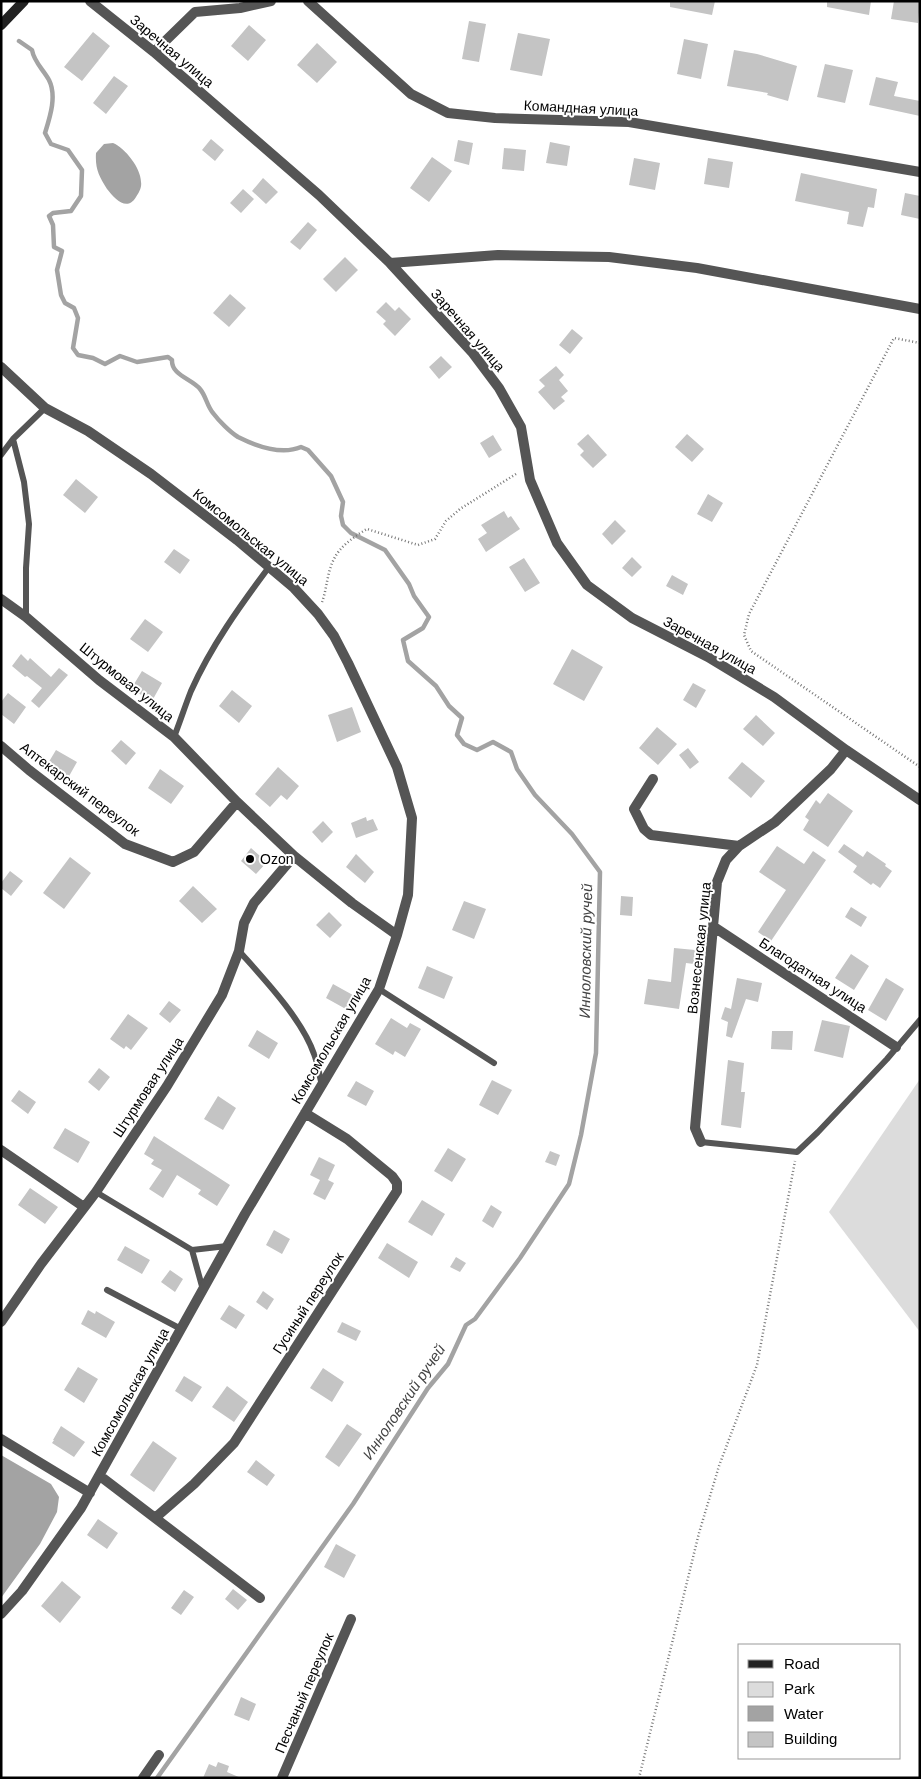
<svg xmlns="http://www.w3.org/2000/svg" width="921" height="1779" font-family="Arial,sans-serif">
<style>
.green{fill:#dcdcdc}
.water{fill:#a3a3a3}
.lines{fill:none;stroke-linecap:round;stroke-linejoin:round}
.stream{stroke:#a3a3a3;stroke-width:4.5}
.building{fill:#c4c4c4}
.path{stroke:#777;stroke-width:2.5;stroke-dasharray:1 2.5;stroke-linecap:butt}
.service{stroke:#555;stroke-width:6}
.minor{stroke:#555;stroke-width:10}
.secondary{stroke:#222;stroke-width:10}
.poi-dot{fill:#000;stroke:#fff;stroke-width:2}
.labels{text-anchor:middle;stroke-width:4;stroke-linejoin:round;paint-order:stroke}
.street-label{font-size:14px;fill:#000;stroke:#fff}
.poi-label{font-size:14px;fill:#000;stroke:#fff;text-anchor:start}
.water-label{font-size:15px;font-style:italic;fill:#444;stroke:#fff}
</style>
<rect width="100%" height="100%" fill="#fff"/>
<path class="green" d="M920,1079V1332L829,1212Z"/>
<path class="water" d="M113,143C125,148 141,168 141,182C142,187 139,193 136,197C127,212 115,199 107,189C99,176 95,169 96,153L104,144Z
M1,1455L51,1484L59,1497L57,1512L40,1544L1,1598Z"/>
<g class="lines">
<path class="stream" d="M19,41L32,50C34,62 43,69 49,80C57,96 50,117 45,133L51,144L68,150L82,170L81,196L71,211L53,213L49,216L53,225L54,247L62,251L57,270L61,295L65,303L74,308L78,318L73,348L78,355L93,358L105,364L120,356L137,362L168,357L172,360C171,375 192,379 200,389C206,396 207,406 213,413C219,421 230,432 238,437C256,446 282,455 301,447L308,450L331,476L343,502L341,516L343,525L351,533L385,550L409,584L414,596L429,617L423,628L403,640L408,661L436,686L449,706L462,718L457,735L464,744L477,750L493,742L511,752L517,769L535,795L572,834L600,872L596,1053L581,1135L569,1184L520,1258L475,1319L466,1325L448,1364L428,1388L353,1504L157,1778"/>
</g>
<path class="building" d="M670,1H715L712,15L670,7Z
M827,1H871L869,15L827,7Z
M894,1H920L918,23L891,19Z
M469,21L486,24L479,62L462,59Z
M249,25L266,40L248,61L231,46Z
M93,32L110,46L82,81L64,67Z
M518,33L550,39L542,76L510,70Z
M684,39L708,44L701,79L677,74Z
M317,43L337,62L317,83L297,65Z
M734,50L757,54L797,66L788,101L767,95L768,93L727,86Z
M825,64L853,70L845,103L817,97Z
M114,76L128,86L106,114L93,103Z
M876,77L898,82L894,96L920,101V116L869,105Z
M211,139L224,150L215,161L202,150Z
M458,140L473,143L469,165L454,161Z
M550,142L570,146L567,166L546,163Z
M504,148L526,150L524,171L502,169Z
M432,157L452,171L429,202L410,188Z
M634,158L660,163L655,190L629,185Z
M708,158L733,162L729,188L704,184Z
M801,173L877,189L874,208L868,207L863,227L847,224L849,212L795,201Z
M263,178L278,192L266,204L252,191Z
M243,189L254,199L241,213L230,203Z
M905,193L920,196V219L901,215Z
M308,222L317,230L300,250L290,242Z
M345,257L358,270L336,292L323,279Z
M230,294L246,308L229,327L213,313Z
M386,302L395,311L399,307L411,319L395,336L383,324L386,321L376,312Z
M572,329L583,338L570,354L559,345Z
M441,356L452,367L439,379L429,367Z
M556,366L564,375L559,380L568,391L561,397L565,401L554,410L538,392L545,386L539,380Z
M588,434L607,455L593,468L580,455L584,451L577,444Z
M687,434L704,449L692,462L675,447Z
M493,435L502,450L489,458L480,443Z
M76,479L98,497L85,513L63,495Z
M708,494L723,503L712,522L697,514Z
M504,511L508,518L511,516L520,529L486,552L478,539L487,533L481,525Z
M615,520L626,531L612,545L602,534Z
M174,549L190,560L180,574L164,562Z
M632,557L642,567L632,577L622,568Z
M524,558L540,583L525,592L509,567Z
M672,575L688,584L683,595L666,586Z
M145,619L163,632L148,652L130,639Z
M572,649L603,667L584,701L553,684Z
M21,654L28,661L30,658L51,677L59,668L68,675L39,708L31,701L42,688L27,676L25,677L12,666Z
M142,671L162,683L152,701L131,689Z
M693,683L706,690L696,708L683,700Z
M232,690L252,706L239,723L219,706Z
M8,693L26,707L14,724L1,714V702Z
M352,707L361,732L337,742L328,715Z
M756,715L775,733L763,746L743,729Z
M657,727L677,744L658,765L639,748Z
M121,740L136,753L126,765L111,751Z
M688,748L699,762L690,769L679,755Z
M56,750L77,762L68,778L47,765Z
M742,762L765,781L751,798L728,778Z
M278,767L299,786L287,800L281,795L270,807L255,794Z
M160,769L184,786L171,804L148,788Z
M828,793L853,811L828,847L803,830L809,820L805,817L816,800L820,804Z
M366,817L367,821L373,819L378,830L356,838L351,823Z
M323,821L333,832L322,843L312,832Z
M844,844L863,857L867,851L886,864L885,866L892,871L880,888L873,883L871,885L853,872L857,866L838,852Z
M777,846L804,864L813,851L826,860L771,941L758,932L786,890L759,872Z
M251,848L267,862L256,874L241,861Z
M356,854L374,872L365,883L346,867Z
M70,857L91,873L64,909L43,893Z
M10,871L23,881L11,896L1,888V883Z
M193,886L217,909L202,923L179,901Z
M621,896L633,897L632,916L620,915Z
M464,901L486,909L474,939L452,930Z
M851,907L867,917L861,927L845,917Z
M329,912L342,925L330,938L316,925Z
M674,948L695,950L694,964L686,963L679,1009L644,1004L648,979L671,982Z
M851,954L869,966L854,990L835,978Z
M427,966L453,977L444,999L418,988Z
M737,978L762,983L758,1002L746,999L732,1038L726,1036L728,1022L721,1019L725,1007L731,1009Z
M886,978L904,989L886,1021L868,1010Z
M333,984L360,999L353,1013L326,998Z
M169,1001L181,1010L170,1023L159,1014Z
M128,1014L148,1028L131,1050L126,1046L124,1049L110,1039Z
M391,1018L407,1028L410,1023L421,1029L405,1057L395,1051L393,1055L375,1044Z
M822,1020L850,1026L843,1058L814,1051Z
M257,1030L278,1043L269,1059L248,1046Z
M772,1031H793L792,1050L771,1049Z
M728,1060L744,1063L741,1092H745L741,1128L721,1125Z
M99,1068L110,1077L99,1091L88,1082Z
M492,1080L512,1090L498,1115L479,1105Z
M356,1081L374,1091L366,1106L347,1096Z
M19,1090L36,1102L28,1114L11,1101Z
M218,1096L236,1108L223,1130L204,1119Z
M65,1128L90,1142L78,1163L53,1148Z
M154,1136L230,1185L217,1206L198,1194L201,1190L177,1175L163,1198L149,1189L162,1170L151,1164L154,1160L144,1154Z
M448,1148L466,1159L452,1182L434,1171Z
M550,1151L560,1155L556,1166L545,1162Z
M319,1157L335,1165L328,1180L334,1183L325,1200L313,1194L320,1180L310,1175Z
M30,1188L58,1207L45,1224L18,1205Z
M422,1200L445,1214L432,1236L408,1222Z
M491,1205L502,1212L493,1228L482,1221Z
M274,1230L290,1239L282,1254L266,1245Z
M387,1243L418,1262L409,1278L378,1258Z
M125,1246L150,1260L142,1274L117,1260Z
M456,1257L466,1263L460,1272L450,1267Z
M170,1270L183,1279L175,1292L161,1282Z
M263,1291L274,1299L267,1310L256,1302Z
M229,1305L245,1315L236,1329L220,1319Z
M88,1310L95,1314L96,1311L115,1322L106,1338L81,1324Z
M342,1322L361,1331L356,1341L337,1332Z
M78,1367L98,1379L84,1403L64,1390Z
M323,1368L344,1382L332,1402L310,1388Z
M184,1376L202,1387L192,1402L175,1391Z
M227,1386L248,1402L234,1422L212,1407Z
M347,1424L362,1434L339,1467L325,1457Z
M61,1426L85,1442L74,1457L52,1443L54,1440H53Z
M153,1441L177,1458L154,1492L130,1475Z
M256,1460L275,1475L267,1486L247,1472Z
M98,1519L118,1533L107,1549L87,1535Z
M336,1544L356,1555L344,1578L324,1567Z
M62,1581L81,1597L60,1623L41,1606Z
M233,1589L247,1600L238,1610L225,1599Z
M184,1590L194,1597L181,1615L171,1608Z
M241,1697L256,1704L249,1721L234,1715Z
M218,1762L229,1766L227,1772L241,1778H203L209,1764L216,1767Z"/>
<g class="lines">
<path class="path" d="M920,343L894,338L749,614L744,635L751,651L920,767
M322,602C327,589 327,572 334,559C340,546 355,536 367,529L418,545L435,539L446,521L460,509L516,474
M639,1778L699,1533L719,1466L757,1365L795,1161"/>
<path class="service" d="M1,455L13,439
M26,617V568L29,524L24,482L13,439L45,408
M174,737C180,722 185,706 191,691C211,646 240,606 269,567
M239,951C264,979 302,1019 314,1054C318,1064 319,1075 322,1085
M379,989L494,1063
M701,1142L797,1152L818,1132L887,1059L920,1020
M96,1192L192,1250L227,1246
M192,1250L203,1290
M107,1290L181,1329"/>
<path class="minor" d="M90,1L154,52L319,195L390,263L472,352L499,388L521,427L530,480L557,543L587,585L632,618L708,657L774,697L846,750L920,800
M308,1L411,94L448,113L495,118L629,122L920,172
M154,52L195,12L240,8L271,1
M390,263L498,255L609,257L697,268L920,309
M1,367L45,408L88,431L151,474L237,540L294,588L318,614L334,636L348,663L397,767L412,818L408,895L397,935L379,989L245,1214L81,1508L22,1591L1,1614
M1,599L26,617L99,680L174,737L237,802L294,856L352,903L397,935
M1,746L29,770L125,844L173,862L194,852L237,802
M653,779L634,809L644,829L651,835L739,846
M714,927L896,1047
M701,1142L695,1128L717,882L726,860L739,846L775,822L831,769L846,750
M1,1150L84,1207
M1,1322L41,1264L96,1192L167,1086L222,995L239,951L244,923L254,903L294,856
M1,1439L90,1493
M100,1476L260,1598
M155,1518L194,1484L234,1443L397,1191V1183L392,1176L347,1139L305,1113
M143,1778L159,1755
M282,1778L351,1619"/>
<path class="secondary" d="M1,25L24,1"/>
</g>
<circle class="poi-dot" cx="250" cy="859" r="5"/>
<g class="labels">
<g class="street-label">
<text transform="translate(172 51) rotate(40)" y="5">Заречная улица</text>
<text transform="translate(581 108) rotate(3)" y="5">Командная улица</text>
<text transform="translate(468 330) rotate(49)" y="5">Заречная улица</text>
<text transform="translate(251 537) rotate(39)" y="5">Комсомольская улица</text>
<text transform="translate(710 645) rotate(29)" y="5">Заречная улица</text>
<text transform="translate(127 682) rotate(39)" y="5">Штурмовая улица</text>
<text transform="translate(80 789) rotate(37)" y="5">Аптекарский переулок</text>
<text transform="translate(699 948) rotate(-84)" y="5">Вознесенская улица</text>
<text transform="translate(813 975) rotate(33)" y="5">Благодатная улица</text>
<text transform="translate(331 1040) rotate(-60)" y="5">Комсомольская улица</text>
<text transform="translate(148 1087) rotate(-57)" y="5">Штурмовая улица</text>
<text transform="translate(308 1303) rotate(-57)" y="5">Гусиный переулок</text>
<text transform="translate(130 1392) rotate(-61)" y="5">Комсомольская улица</text>
<text transform="translate(304 1693) rotate(-67)" y="5">Песчаный переулок</text>
</g>
<g class="poi-label">
<text x="260" y="864">Ozon</text>
</g>
<g class="water-label">
<text transform="translate(586 951) rotate(-89)" y="5">Инноловский ручей</text>
<text transform="translate(404 1402) rotate(-56)" y="5">Инноловский ручей</text>
</g>
</g>
<rect width="921" height="1779" fill="none" stroke="#000000" stroke-width="5"/>
<rect x="738" y="1644" width="162" height="115" fill="#ffffff" stroke="#999999"/>
<rect x="748" y="1660" width="25" height="8" fill="#222222" stroke="#999999"/>
<text x="784" y="1669" font-size="15" fill="#000000">Road</text>
<rect x="748" y="1682" width="25" height="15" fill="#dcdcdc" stroke="#999999"/>
<text x="784" y="1694" font-size="15" fill="#000000">Park</text>
<rect x="748" y="1706" width="25" height="15" fill="#a3a3a3" stroke="#999999"/>
<text x="784" y="1719" font-size="15" fill="#000000">Water</text>
<rect x="748" y="1732" width="25" height="15" fill="#c4c4c4" stroke="#999999"/>
<text x="784" y="1744" font-size="15" fill="#000000">Building</text>
</svg>
